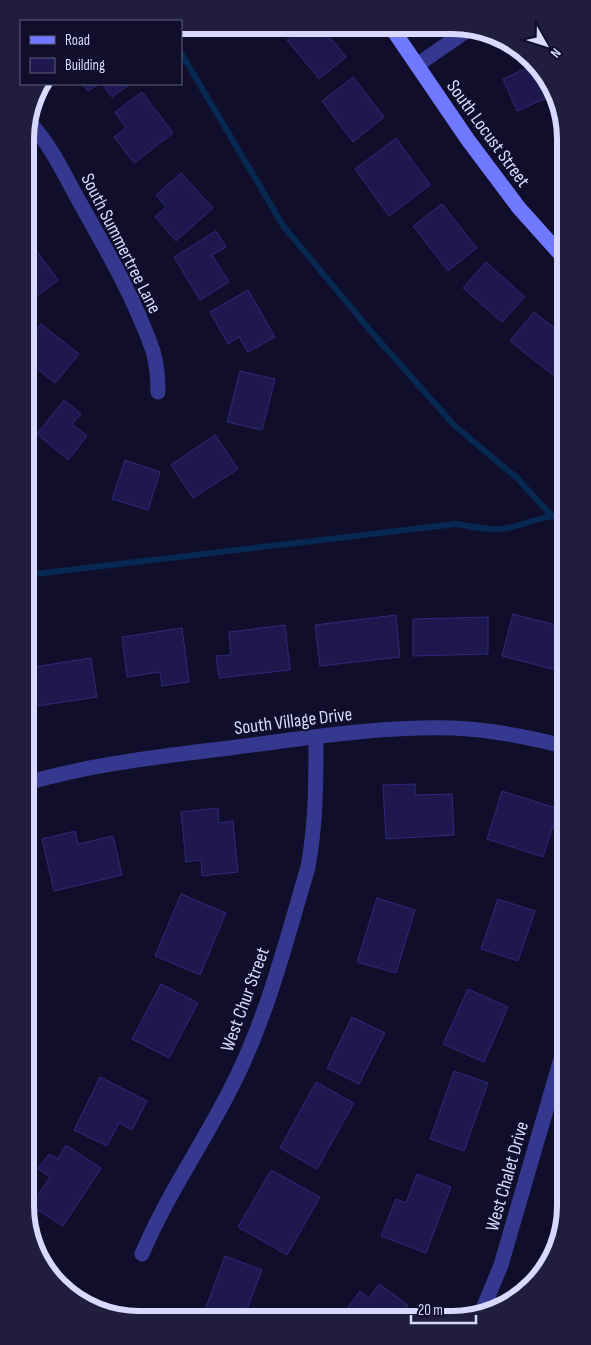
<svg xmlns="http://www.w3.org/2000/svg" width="591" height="1345" font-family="'Sofia Sans Condensed',sans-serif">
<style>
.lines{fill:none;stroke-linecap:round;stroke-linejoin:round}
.stream{stroke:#072851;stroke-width:6}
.building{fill:#1e184e;stroke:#31287d}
.street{stroke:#34398f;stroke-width:15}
.secondary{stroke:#6f78ff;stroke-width:15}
.labels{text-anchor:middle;stroke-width:4;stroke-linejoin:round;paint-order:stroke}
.street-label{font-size:19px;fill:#d9d8ff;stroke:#100e2b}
.rim{fill:none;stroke:#d9d8ff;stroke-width:6}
</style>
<rect width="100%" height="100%" fill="#100e2b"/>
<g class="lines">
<path class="stream" d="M181,53L284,227L374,335L455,426L516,477L551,515
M27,575L456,524C470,526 485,530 499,529C522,528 541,513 564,517"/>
</g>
<path class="building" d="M305,26H321L346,57L319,79L287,40Z
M536,64L554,95L517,111L503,79Z
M353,77L384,117L353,142L322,101Z
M82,84H98L88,91Z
M102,84H130L112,97Z
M142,92L173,133L134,163L114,137L126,128L115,112Z
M396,138L430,185L389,216L355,169Z
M181,173L213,208L176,241L155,217L166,207L156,195Z
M442,204L477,248L448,271L413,226Z
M216,231L226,247L212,255L229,282L200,300L174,257Z
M35,249L58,280L26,304V257Z
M486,262L525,297L502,322L463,288Z
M248,290L275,337L248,352L239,337L228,344L210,312Z
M534,312L563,335V362L553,375L510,341Z
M41,324L79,354L55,383L26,360V343Z
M240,371L275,379L262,430L227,422Z
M64,400L81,414L72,424L87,436L68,460L37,434Z
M215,435L238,469L193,498L171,465Z
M125,460L160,472L148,510L112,499Z
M513,614L564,627V672L502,656Z
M396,615L400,657L320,666L315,625Z
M488,617V654L413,656V619Z
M285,625L290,670L219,678L216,656L231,655L229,632Z
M182,628L189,682L162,686L160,672L127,677L122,637Z
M91,658L97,697L30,707L27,668Z
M415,784V795L452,794L454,835L386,839L383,785Z
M502,791L559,809L543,857L487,839Z
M218,808L219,823L233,821L238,872L202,876L201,860L186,862L181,812Z
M75,831L78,844L113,836L122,875L54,891L42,839Z
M181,894L226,913L200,975L155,956Z
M377,898L415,910L396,973L357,962Z
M498,899L535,911L518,961L481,949Z
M161,984L198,1003L169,1058L132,1039Z
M468,989L508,1007L484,1062L443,1044Z
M352,1017L385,1033L359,1084L327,1068Z
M454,1071L488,1083L464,1151L430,1139Z
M100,1077L147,1101L132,1130L119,1123L107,1146L74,1130Z
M316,1082L354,1103L317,1169L280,1148Z
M66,1145L101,1168L63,1226L31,1206L50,1177L38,1169L49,1154L58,1159Z
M271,1170L320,1197L287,1255L238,1227Z
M417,1174L451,1187L426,1253L381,1236L396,1199L406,1203Z
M225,1256L262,1270L244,1317H216L204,1313Z
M51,1258L70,1295L63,1292L45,1262Z
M379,1284L408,1305L399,1317H341L360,1291L369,1298Z"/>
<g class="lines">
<path class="street" d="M417,65L472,27
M28,121C50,143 64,174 79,201C106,249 135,299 153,351C157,365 158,378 158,392
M27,783C96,763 166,756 237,747C308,738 380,726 452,728C489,729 528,737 564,746
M142,1254C168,1192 208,1137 237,1076C269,1010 287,938 308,867C316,824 316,781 316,737
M480,1316L501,1265L565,1045"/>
<path class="secondary" d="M391,27L468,140L519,208L563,257"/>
</g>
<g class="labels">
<g class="street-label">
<text transform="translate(489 133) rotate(54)" y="7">South Locust Street</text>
<text transform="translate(122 243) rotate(63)" y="7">South Summertree Lane</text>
<text transform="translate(293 720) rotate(-7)" y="7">South Village Drive</text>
<text transform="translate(244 999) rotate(-70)" y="7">West Chur Street</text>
<text transform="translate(506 1176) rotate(-74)" y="7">West Chalet Drive</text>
</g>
</g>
<path d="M0 0H591V1345H0ZM139 34H452A105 105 0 0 1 557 139V1206A105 105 0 0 1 452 1311H139A105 105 0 0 1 34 1206V139A105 105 0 0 1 139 34Z" fill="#201e3c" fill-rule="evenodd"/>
<path class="rim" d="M139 34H452A105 105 0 0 1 557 139V1206A105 105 0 0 1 452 1311H139A105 105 0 0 1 34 1206V139A105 105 0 0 1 139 34Z"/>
<rect x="20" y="20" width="162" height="65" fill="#100e2b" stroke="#605f80"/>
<rect x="30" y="36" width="25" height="8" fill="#6f78ff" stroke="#605f80"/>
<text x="65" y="45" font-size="15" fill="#d9d8ff">Road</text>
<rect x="30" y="58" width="25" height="15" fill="#1e184e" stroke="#605f80"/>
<text x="65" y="70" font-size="15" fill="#d9d8ff">Building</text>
<g transform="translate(546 45) rotate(129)" stroke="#100e2b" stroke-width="4" paint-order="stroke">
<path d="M0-4L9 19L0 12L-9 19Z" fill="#d9d8ff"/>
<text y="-8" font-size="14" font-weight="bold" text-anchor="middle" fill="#d9d8ff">N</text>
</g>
<path d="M411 1315v8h65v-8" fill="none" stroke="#d9d8ff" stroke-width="2.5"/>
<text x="418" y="1315" font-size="15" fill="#d9d8ff" stroke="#100e2b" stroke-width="4" paint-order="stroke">20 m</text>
</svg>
